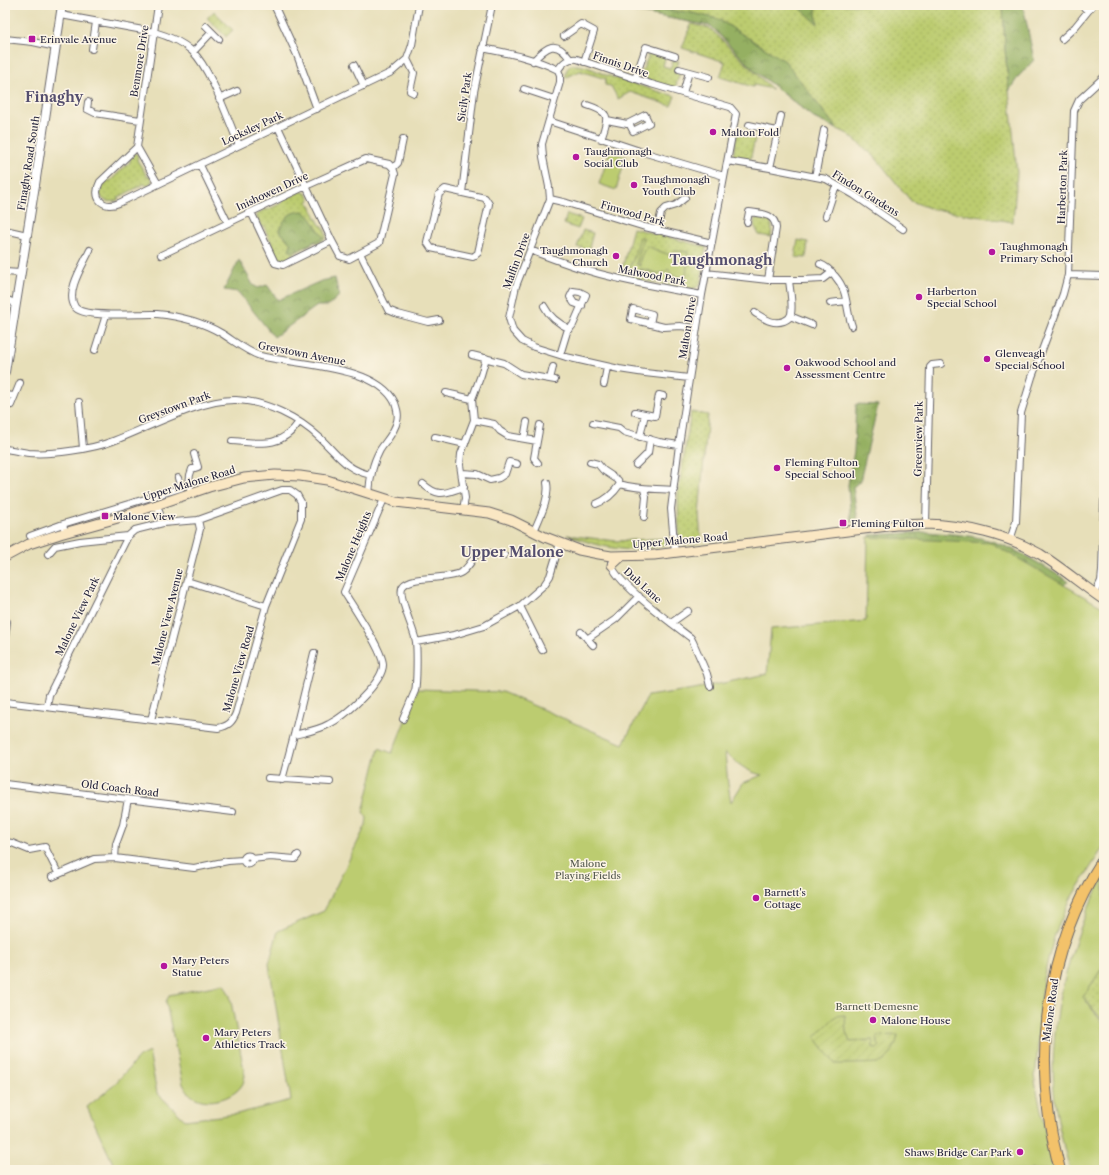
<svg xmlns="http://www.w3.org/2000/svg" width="1109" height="1175" font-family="'Libre Caslon Text',serif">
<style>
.grass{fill:url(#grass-dots);stroke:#6f7755;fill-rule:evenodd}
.forest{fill:url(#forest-crowns);stroke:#5c694e}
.park{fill:#bccc6f;stroke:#6f7755;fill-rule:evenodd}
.garden{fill:url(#garden-furrows);stroke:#6f7755}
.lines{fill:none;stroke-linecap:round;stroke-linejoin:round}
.minor-casing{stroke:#676467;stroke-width:8}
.tertiary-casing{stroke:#676467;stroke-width:10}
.secondary-casing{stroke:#676467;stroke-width:11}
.trunk-casing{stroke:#676467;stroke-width:12}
.minor{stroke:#fff;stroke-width:6}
.tertiary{stroke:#fff;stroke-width:8}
.secondary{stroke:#fae7c3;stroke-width:9}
.trunk{stroke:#f3c26a;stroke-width:10}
.poi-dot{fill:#b5179e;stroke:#fcf5e5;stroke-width:1.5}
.labels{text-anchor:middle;stroke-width:3;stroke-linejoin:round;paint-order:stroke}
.poi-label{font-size:10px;fill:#22223b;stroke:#fcf5e5;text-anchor:start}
.street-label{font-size:10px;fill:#22223b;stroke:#fcf5e5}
.park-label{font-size:10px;fill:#50554b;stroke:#fcf5e5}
.district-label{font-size:14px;font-weight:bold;fill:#544e6e;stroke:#fcf5e5}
</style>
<defs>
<pattern id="grass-dots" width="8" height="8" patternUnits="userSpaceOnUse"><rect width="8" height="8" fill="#bccc6f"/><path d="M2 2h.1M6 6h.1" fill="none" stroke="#a1af61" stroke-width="1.8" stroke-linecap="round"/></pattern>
<pattern id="forest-crowns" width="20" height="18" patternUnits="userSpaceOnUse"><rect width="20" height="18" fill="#95b062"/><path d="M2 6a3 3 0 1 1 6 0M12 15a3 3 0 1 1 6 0" fill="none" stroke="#798f52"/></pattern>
<pattern id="garden-furrows" width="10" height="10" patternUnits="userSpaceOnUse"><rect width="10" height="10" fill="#bccc6f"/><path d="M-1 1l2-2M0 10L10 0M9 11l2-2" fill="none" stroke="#a1af61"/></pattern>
</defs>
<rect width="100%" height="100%" fill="#fcf5e5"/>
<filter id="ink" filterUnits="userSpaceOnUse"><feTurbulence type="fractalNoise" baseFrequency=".025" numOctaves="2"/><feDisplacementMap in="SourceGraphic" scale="8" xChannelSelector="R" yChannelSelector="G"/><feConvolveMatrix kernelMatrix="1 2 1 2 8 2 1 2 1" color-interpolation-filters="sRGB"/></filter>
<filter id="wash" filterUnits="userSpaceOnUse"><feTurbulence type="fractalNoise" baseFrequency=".012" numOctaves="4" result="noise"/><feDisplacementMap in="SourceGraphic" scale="16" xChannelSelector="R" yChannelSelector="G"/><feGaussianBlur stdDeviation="0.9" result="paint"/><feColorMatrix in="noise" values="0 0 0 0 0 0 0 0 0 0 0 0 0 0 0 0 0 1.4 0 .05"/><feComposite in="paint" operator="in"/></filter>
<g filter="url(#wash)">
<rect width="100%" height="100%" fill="#e7dfb9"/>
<path class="grass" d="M614,5H1003L1005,49L1017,173L1013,222L932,209L911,201L875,157L848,134L814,118L755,71L711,26L621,9Z
M214,11L233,30L226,37L207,18Z
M691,24L710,28L772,89L754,85L753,87L720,77L725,62L682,48Z
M649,52L664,56L665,59L663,66L670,68L673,61H679L675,73L680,74L675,88L642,78L640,76L648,57L647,54Z
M571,65C584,64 594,70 606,75C629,82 652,90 675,96L671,106L630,92L618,99L611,86L605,85L606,79L580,71L565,78L567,69Z
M737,134L755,138L750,161L735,158L733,156Z
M134,153L137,154L138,156L137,160L147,176L151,177L152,182L148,186L144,184L119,197L118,200C102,206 94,193 105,180L110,181L130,162V156Z
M301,191L307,194L310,200L308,202L320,225L323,226L326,234V238L319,243L315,242L291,255L290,258C282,262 278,263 274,254L275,251L264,227L261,226L257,218V214L265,209L267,210L282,203L283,200Z
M567,214L582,219L578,229L564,224Z
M755,218L770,221L772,226L771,237L759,235L754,225Z
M633,228L706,247L701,282L699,286L693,289L620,276ZM643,238L636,264L641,266L640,259L645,250C657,248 659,252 670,255L675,251L687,252L686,278L669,269C656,277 654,271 641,270C638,269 634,271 632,271L630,267Z
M583,230L593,233L589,248L586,249L577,247Z
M798,240L808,242L806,258L795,257Z
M691,412L708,415L699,514L701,541C693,543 685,546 679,539L678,494Z
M567,535L616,541L668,538L666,545L664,546C655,547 645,550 636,550C612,550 589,543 567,535Z
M1104,965V1022L1083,997Z"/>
<path class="forest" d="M797,5H816V15L818,24Z
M1003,5H1023L1034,60L1018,77L1009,91L1005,49Z
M634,7L688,12L718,19L785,61L837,129L814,118L755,71L711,26L621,9Z
M303,211C313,218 316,228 324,237L320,240L316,241L292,252L289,250L291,244L279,230C286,217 288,212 303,211Z
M239,260L253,285L258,288L267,285L278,300L321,281L335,278L339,296L328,306H317L274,337L238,292L224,290Z
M856,404L878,405L860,481L853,487L858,522H851L848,485L854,451Z
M928,532C946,534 963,534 980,538C1012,545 1040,564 1068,581L1061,588L874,547L870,535Z"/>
<path class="park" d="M610,151L626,157L616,190L599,184Z
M640,237H643L636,264L640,266C639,258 643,251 648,246C650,248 667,254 670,255L675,251L688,252L686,278L671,275L669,269C656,278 654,270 641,269C638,269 634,271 631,271L630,267L632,263Z
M868,537L991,543L1104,608V846L1071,898L1055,934L1043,979L1036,1069L1034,1076L1053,1170H116L87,1107L113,1086L139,1057L149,1052L157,1093L185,1120L237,1114L291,1100L269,964L278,931L324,911L366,825L367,818L363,812L379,748L392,753L418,689L502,692L623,744L648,696L694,689L767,674L771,629L866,621ZM725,753C737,763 747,772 762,775L743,783L731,802L728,784Z
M1104,877V965L1083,997L1104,1025V1170H1070C1064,1148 1058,1125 1055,1102C1049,1048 1058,994 1075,944C1083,920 1091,898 1104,877Z
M224,984L230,996L245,1076C244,1078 244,1083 242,1085C234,1098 210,1105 196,1098C190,1096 186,1090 183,1084L166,1002L169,995Z"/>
<path class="garden" d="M845,1015L846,1032L850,1042L873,1040V1047L877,1049L880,1046L878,1044L877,1036L898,1035C896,1045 891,1057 882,1062C879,1064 842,1064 835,1064L815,1037L836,1016Z"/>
</g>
<g filter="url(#ink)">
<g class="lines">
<g class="minor-casing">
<path id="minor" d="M274,5L297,55L317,109
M1081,5L1088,11
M61,15L154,32C168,36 181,41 192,51C211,69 228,120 239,145
M206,26L219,39
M564,36L581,24L594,31L584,62
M5,39L33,42L56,47
M1062,39L1075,27L1093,5
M482,48C507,53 535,58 558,70L560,75V82L542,144L543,157L549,187L550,199L516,286L509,318L513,331L522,341L534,347L566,357L619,369L645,373L689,378
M92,49L96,22
M193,52L212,32
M407,59L414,73L410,91L414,93
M533,61C547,46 556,39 570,59
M354,65L364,86
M679,69L709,77
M558,70C563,62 568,58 577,59L651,84L730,107L736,114L702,295L679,445L671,509L675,553
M635,79L646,47L675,56
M524,89L554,99
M683,93L689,72
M219,99L237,91
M88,102L87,109L95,113L140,120
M587,105C612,113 608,117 601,139
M607,120L627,124L645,115L649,123L633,131L629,123
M549,121L646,153L724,176
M749,125L777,131
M137,147L158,5
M728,161L770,168L826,179L854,195L903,229
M200,165L228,223
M393,168L398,163L403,139
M770,168L781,116
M815,177L824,130
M158,184L137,147L100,182C92,197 102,210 119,203L392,72L407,59L412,45L419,5
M445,189L485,198L489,204L478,253L473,257L431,248L427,242L439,194Z
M462,193L474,92L492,5
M550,199L567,203L645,227L712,243
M251,212L275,263L283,265L332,241L278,127
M826,216L836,185
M747,222L749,212C761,214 775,213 776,228L768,280
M5,230L27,235
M657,231L661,213L666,208L676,205L685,198
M90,250C83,265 65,292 75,307C83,319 142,313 157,314C178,316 202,322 221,333C234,341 246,351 260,356C297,365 377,365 395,403C397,409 399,415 397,421C395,432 386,441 380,450C372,464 370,478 369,494
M530,250C553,259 576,268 600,274C634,283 668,289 702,295
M360,253L388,310L398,314L428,322L439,320
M161,255L306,186L366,159L389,164L393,168L395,174L379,243L349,259L340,256L332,241
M820,264C826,266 831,271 835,276C849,292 845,307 852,326
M5,272L20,273
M706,273L768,280H802L823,279L832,272
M1068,275L1104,276
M5,299L15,303
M830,303L846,301
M544,306C550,318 559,324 570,329
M755,313C765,319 773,325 784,321C788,319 790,318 791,314C793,304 790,291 789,280
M790,316L812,325
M650,324L652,314L633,309L631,319L664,327L680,326L697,328
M95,350L106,315
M472,355L504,363L521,374L555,380
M560,355L567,332L573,325L586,295L580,292L573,291L570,297L574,303L582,306
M550,379L553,367
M604,384L607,367
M446,393L472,399
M5,395L14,396
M79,402L83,448
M11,405L20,383
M635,412L655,416L659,395L663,396
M474,420L494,424L500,431L508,436L537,441
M593,423L619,428L624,432L659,442L679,445
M435,437L465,444
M640,437L645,414
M524,439L527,422
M232,441C259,443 281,449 299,422
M5,449C13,450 21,452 29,453C50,455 93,449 113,441C148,428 200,399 236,400C266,401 299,418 320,438C338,455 346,470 371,475
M590,462L598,464L603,470L618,480L620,484C638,490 656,488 674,490
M538,463L534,458L540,425
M636,465L648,453L650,439
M462,473L477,474L490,480L499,478L505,474L509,462L517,464
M423,484C440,499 446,492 464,487
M191,493C189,484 188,478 192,469L198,467L194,454
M596,504C607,500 614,493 620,484
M157,505L163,523
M463,510L465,498L460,465L461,454L474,420L472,399L481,375L486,358
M644,517L646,497L644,489
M926,524L930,367L932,365L941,364
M534,531C540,517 550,498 547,483
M65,532L63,524L181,488L178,478
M30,536L63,524
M1010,540L1016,522L1021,413L1032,377L1063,294L1068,275L1074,111L1079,100L1104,77
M611,563C614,582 674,625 691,638L693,642L707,674L710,686
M187,581L266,606
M1095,594L1101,581L1102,571L1104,501
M520,606L542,650
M671,623L688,611
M581,632L593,645
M5,637L7,622
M587,639L616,619L639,596
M416,642L454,635L484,626L520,606L544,585L550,576L560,543
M5,702L218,728C228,726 232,723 236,713L266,606L301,519V502L297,495L290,490H282L198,520L163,523L135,530L128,536L80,541L55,546L48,554
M47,707L49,695L128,536
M403,719C407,710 411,700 415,691C417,683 417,650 416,642C415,631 396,594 403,586C413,574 447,581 462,572C468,568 473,559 477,553H497L504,555
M151,720L200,529L198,520
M294,735C306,732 319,730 329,724C344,717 384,682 383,664C382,649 353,607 344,592L384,499
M268,778L330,782
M282,780L294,735L314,653
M5,784L233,812
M5,842L12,843L29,850L45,847L58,873
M243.5 860a4.5 4.5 0 1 1 9 0a4.5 4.5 0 1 1-9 0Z
M115,858L116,844L123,825L128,799
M252,859L270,857L295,859L298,855
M52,877L94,859L115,858L194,868L228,861L243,860"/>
</g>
<g class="tertiary-casing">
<path id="tertiary" d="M5,372L35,185L62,5"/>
</g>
<g class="secondary-casing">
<path id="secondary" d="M5,557L29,544L60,534L118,518L209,487L244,478L275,475L300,476L327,480L396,502L489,513L511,520L545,537L579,550L599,554L611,556L654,555L896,525C906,525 916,524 926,524C964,525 1007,535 1040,554C1062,568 1082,585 1104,600
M612,565L622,556"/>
</g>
<g class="trunk-casing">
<path id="trunk" d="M1060,1170C1031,1063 1043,952 1104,858"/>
</g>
<use href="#minor" class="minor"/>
<use href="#tertiary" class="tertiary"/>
<use href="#secondary" class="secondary"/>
<use href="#trunk" class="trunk"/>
</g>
</g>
<g class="poi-dot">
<rect x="28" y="35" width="8" height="8" rx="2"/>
<circle cx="713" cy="132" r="4"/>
<circle cx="576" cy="157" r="4"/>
<circle cx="634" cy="185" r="4"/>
<circle cx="992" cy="252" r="4"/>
<circle cx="616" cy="256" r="4"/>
<circle cx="919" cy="297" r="4"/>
<circle cx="987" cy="359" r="4"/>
<circle cx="787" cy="368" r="4"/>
<circle cx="777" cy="468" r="4"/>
<rect x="101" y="512" width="8" height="8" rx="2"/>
<rect x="839" y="519" width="8" height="8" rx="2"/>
<circle cx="756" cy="898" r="4"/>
<circle cx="164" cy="966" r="4"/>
<circle cx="873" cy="1020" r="4"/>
<circle cx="206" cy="1038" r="4"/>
<circle cx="1020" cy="1152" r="4"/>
</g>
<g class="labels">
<g class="poi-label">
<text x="40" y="43">Erinvale Avenue</text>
<text x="721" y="136">Malton Fold</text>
<text x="584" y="155">Taughmonagh<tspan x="584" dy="12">Social Club</tspan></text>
<text x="642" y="183">Taughmonagh<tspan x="642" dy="12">Youth Club</tspan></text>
<text x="1000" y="250">Taughmonagh<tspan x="1000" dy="12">Primary School</tspan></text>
<text x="608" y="254" text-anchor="end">Taughmonagh<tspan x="608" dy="12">Church</tspan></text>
<text x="927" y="295">Harberton<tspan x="927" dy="12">Special School</tspan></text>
<text x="995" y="357">Glenveagh<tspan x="995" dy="12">Special School</tspan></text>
<text x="795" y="366">Oakwood School and<tspan x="795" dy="12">Assessment Centre</tspan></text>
<text x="785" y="466">Fleming Fulton<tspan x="785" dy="12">Special School</tspan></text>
<text x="113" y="520">Malone View</text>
<text x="851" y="527">Fleming Fulton</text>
<text x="764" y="896">Barnett's<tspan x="764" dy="12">Cottage</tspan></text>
<text x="172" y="964">Mary Peters<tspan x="172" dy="12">Statue</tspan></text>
<text x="881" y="1024">Malone House</text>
<text x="214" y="1036">Mary Peters<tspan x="214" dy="12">Athletics Track</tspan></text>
<text x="1012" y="1156" text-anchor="end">Shaws Bridge Car Park</text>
</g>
<g class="street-label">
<text transform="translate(139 61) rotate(-81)" y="4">Benmore Drive</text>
<text transform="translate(621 64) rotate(19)" y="4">Finnis Drive</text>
<text transform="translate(464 97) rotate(-82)" y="4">Sicily Park</text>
<text transform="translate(252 128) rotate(-25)" y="4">Locksley Park</text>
<text transform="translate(28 163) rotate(-81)" y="4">Finaghy Road South</text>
<text transform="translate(1062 187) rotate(-88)" y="4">Harberton Park</text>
<text transform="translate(272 191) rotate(-25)" y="4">Inishowen Drive</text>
<text transform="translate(866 193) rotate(32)" y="4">Findon Gardens</text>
<text transform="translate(633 213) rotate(16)" y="4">Finwood Park</text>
<text transform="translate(516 261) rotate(-70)" y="4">Malfin Drive</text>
<text transform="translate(652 275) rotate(11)" y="4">Malwood Park</text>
<text transform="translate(687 328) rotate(-81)" y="4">Malton Drive</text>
<text transform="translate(302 353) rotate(11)" y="4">Greystown Avenue</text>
<text transform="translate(174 407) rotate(-20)" y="4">Greystown Park</text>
<text transform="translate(918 439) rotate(-89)" y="4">Greenview Park</text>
<text transform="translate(189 483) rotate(-17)" y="4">Upper Malone Road</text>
<text transform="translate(680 540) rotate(-5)" y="4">Upper Malone Road</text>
<text transform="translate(353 546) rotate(-67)" y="4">Malone Heights</text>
<text transform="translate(643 585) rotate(42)" y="4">Dub Lane</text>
<text transform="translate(77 616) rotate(-64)" y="4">Malone View Park</text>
<text transform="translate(167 617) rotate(-76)" y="4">Malone View Avenue</text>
<text transform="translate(238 669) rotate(-74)" y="4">Malone View Road</text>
<text transform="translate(120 788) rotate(7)" y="4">Old Coach Road</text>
<text transform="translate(1050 1010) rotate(-82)" y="4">Malone Road</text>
</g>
<g class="park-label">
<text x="588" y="867">Malone<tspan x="588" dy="12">Playing Fields</tspan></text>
<text x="877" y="1010">Barnett Demesne</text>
</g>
<g class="district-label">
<text x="54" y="102">Finaghy</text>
<text x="721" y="265">Taughmonagh</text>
<text x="512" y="557">Upper Malone</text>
</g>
</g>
<rect width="1109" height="1175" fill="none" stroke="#fcf5e5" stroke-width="20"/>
</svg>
